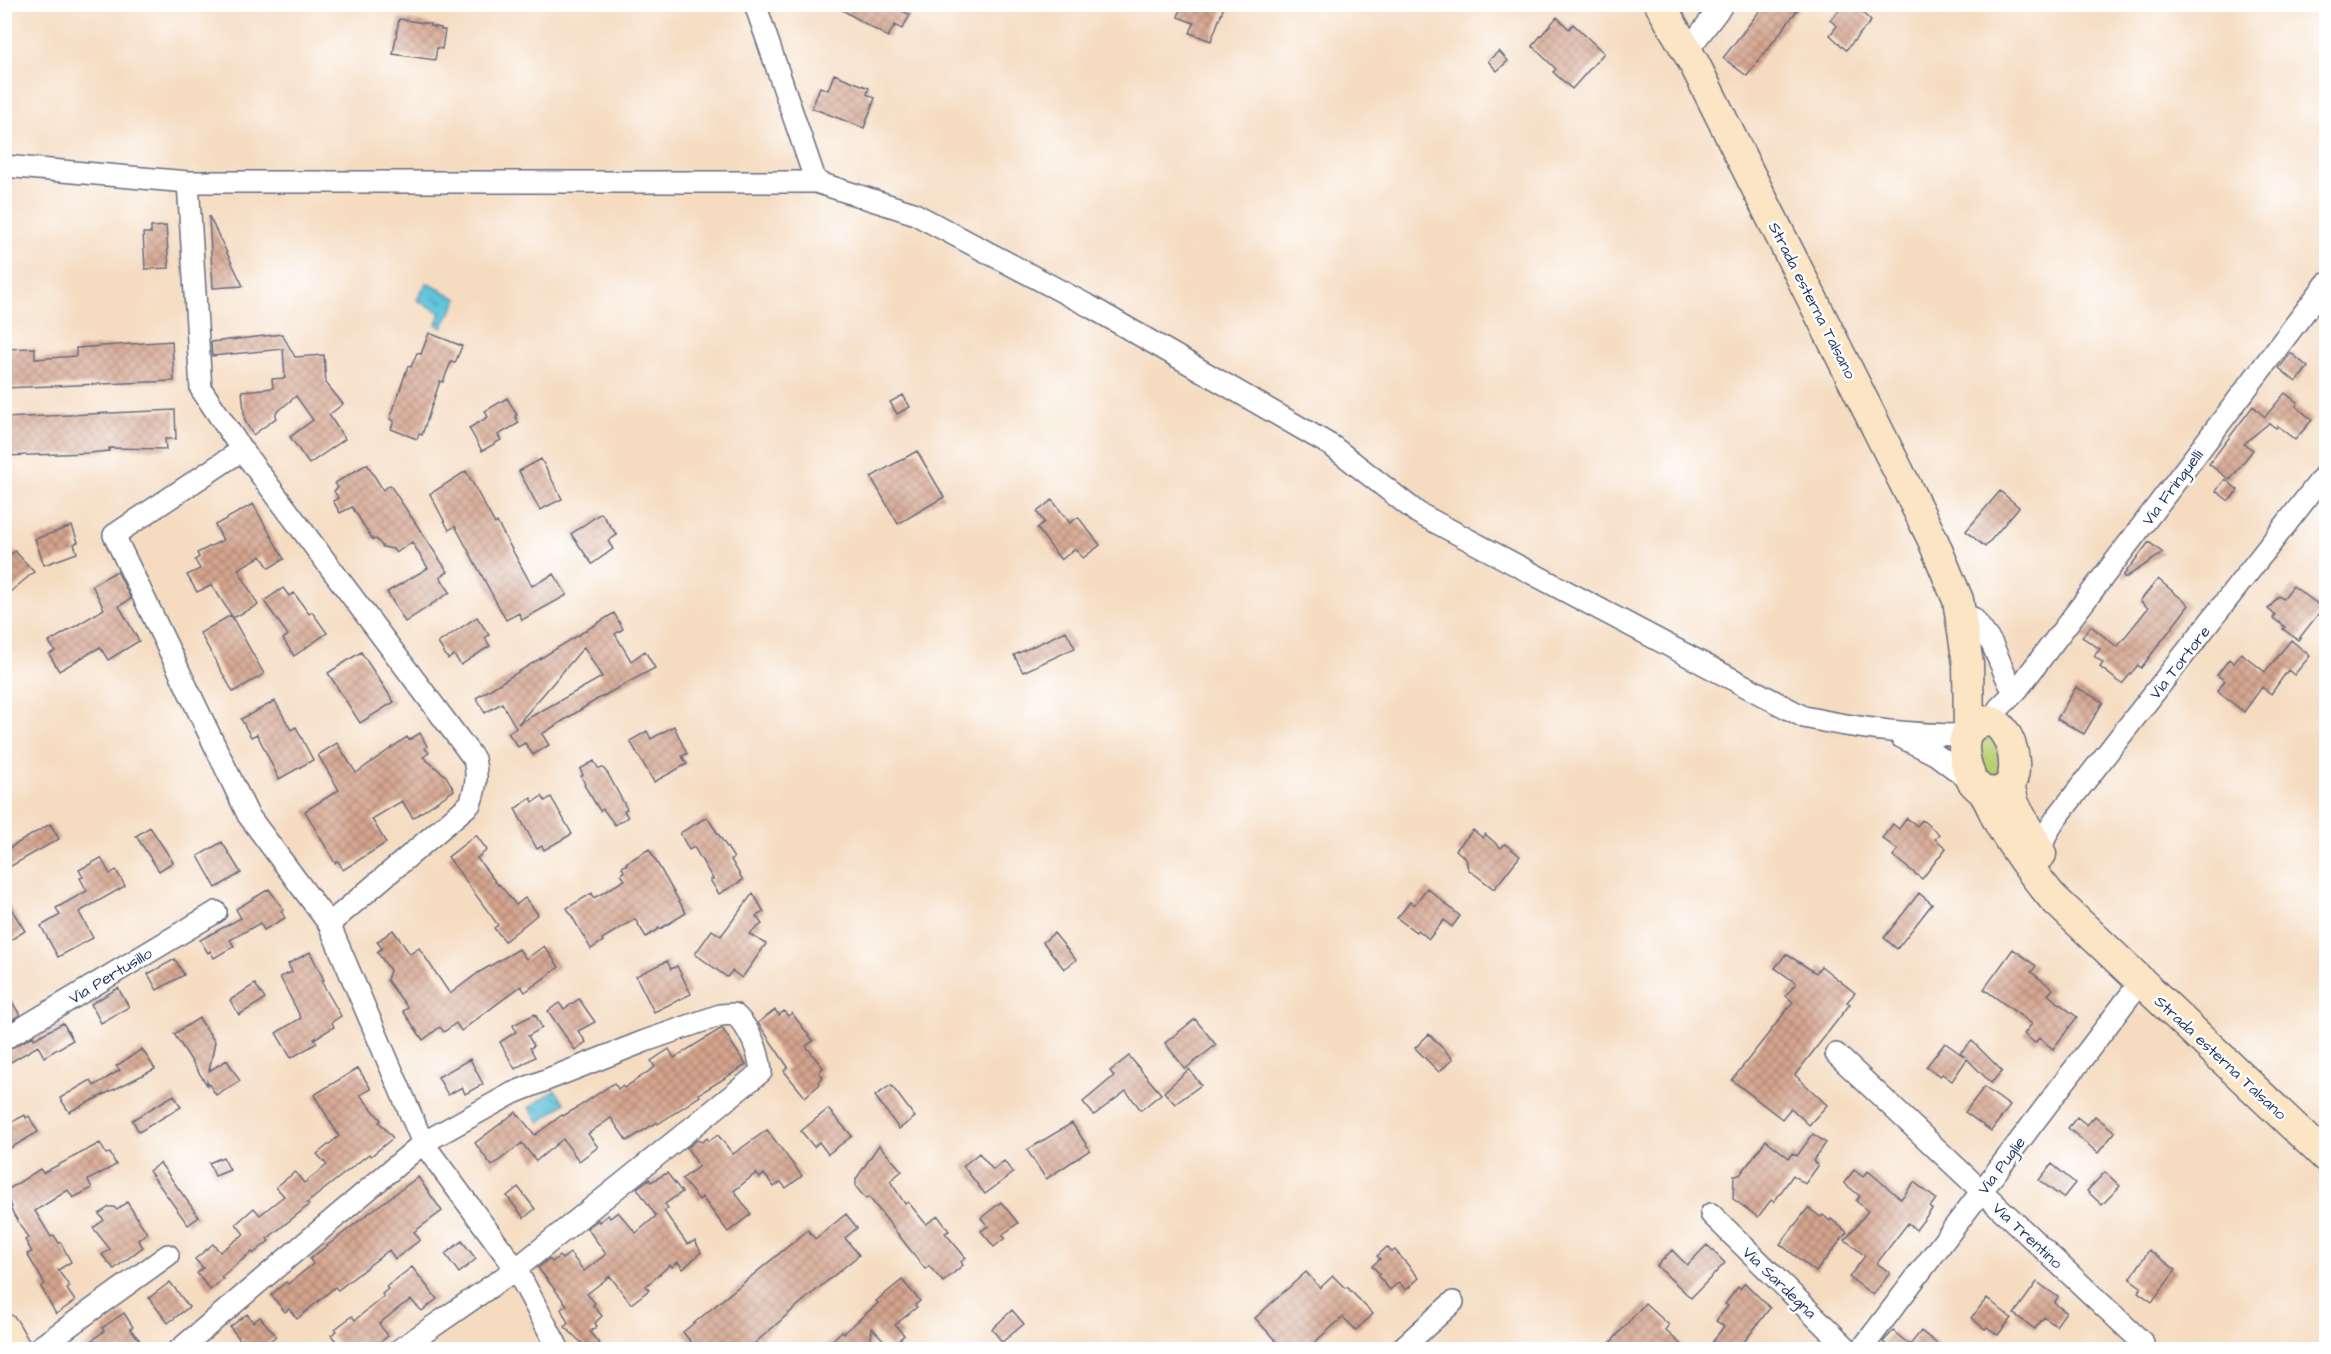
<svg xmlns="http://www.w3.org/2000/svg" width="2331" height="1354" font-family="'Architects Daughter',sans-serif">
<style>
.green{fill:#bacd71;stroke:#6a7e68;stroke-width:1.5}
.water{fill:url(#water-ripples);stroke:#3c789c;stroke-width:1.5}
.building{fill:url(#building-cross-hatch);fill-rule:evenodd}
.lines{fill:none;stroke-linecap:round;stroke-linejoin:round}
.street-casing{stroke:#676c81;stroke-width:24}
.secondary-casing{stroke:#676c81;stroke-width:33}
.street{stroke:#fff;stroke-width:21}
.secondary{stroke:#fce5c4;stroke-width:30}
.labels{text-anchor:middle;stroke-width:5;stroke-linejoin:round;paint-order:stroke}
.street-label{font-size:16px;fill:#1b2f5e;stroke:#fff}
</style>
<defs>
<pattern id="water-ripples" width="26" height="14" patternUnits="userSpaceOnUse" patternTransform="scale(1.5)"><rect width="26" height="14" fill="#5cc2d9"/><path d="M2 4q2-2 4 0t4 0M15 11q2-2 4 0t4 0" fill="none" stroke="#4b9eb3"/></pattern>
<pattern id="building-cross-hatch" width="8" height="8" patternUnits="userSpaceOnUse" patternTransform="scale(1.5)"><rect width="8" height="8" fill="#d5a48d"/><path d="M0 0l8 8M0 8l8-8" fill="none" stroke="#ac8676"/></pattern>
</defs>
<rect width="100%" height="100%" fill="#fff"/>
<filter id="ink" filterUnits="userSpaceOnUse"><feTurbulence type="fractalNoise" baseFrequency=".0167" numOctaves="2"/><feDisplacementMap in="SourceGraphic" scale="12" xChannelSelector="R" yChannelSelector="G"/><feConvolveMatrix kernelMatrix="1 2 1 2 8 2 1 2 1" color-interpolation-filters="sRGB"/></filter>
<filter id="wash" filterUnits="userSpaceOnUse"><feTurbulence type="fractalNoise" baseFrequency=".008" numOctaves="4" result="noise"/><feDisplacementMap in="SourceGraphic" scale="24" xChannelSelector="R" yChannelSelector="G"/><feGaussianBlur stdDeviation="1.35" result="paint"/><feColorMatrix in="noise" values="0 0 0 0 0 0 0 0 0 0 0 0 0 0 0 0 0 1.4 0 .05"/><feComposite in="paint" operator="in"/></filter>
<g filter="url(#wash)">
<rect width="100%" height="100%" fill="#f5dcc1"/>
<path class="green" d="M1985,737L1996,740L2003,765C1998,773 1993,780 1983,773L1976,745Z"/>
<path class="water" d="M427,283L458,299L442,328L436,324L441,313L417,300Z
M555,1090L565,1103L540,1122L529,1108Z"/>
<g id="blocks">
<path class="building" d="M832,4H891L910,15L902,29L895,25L888,37Z
M1182,4H1225L1211,41L1190,33L1194,23L1178,17Z
M1765,4H1802L1747,76L1723,58Z
M1845,4H1853L1871,21L1846,50L1830,35L1837,26L1830,20Z
M1557,17L1569,29L1573,24L1604,53L1572,89L1553,72L1556,69L1532,46Z
M399,19L430,24V26L441,28V30H445L442,49L437,48L435,60L393,54Z
M1499,51L1508,61L1497,71L1488,61Z
M834,74L869,88L867,94L875,98L864,128L812,108L820,87L828,90Z
M209,216L243,286L213,288Z
M166,226L169,268L145,269L143,233H151V227Z
M429,333L462,346L455,363L451,362L443,382L440,381L422,435L419,434L417,439L391,429L394,421L390,419L408,366L411,367L417,353L421,354Z
M282,334L295,357L324,355L326,383L343,404L329,415L345,439L309,464L290,437L313,420L296,396L276,413V418L253,435L245,421L242,391L273,388L272,379L285,378L283,349L212,356L211,342Z
M172,341L174,381L4,388V349L35,348V359L76,356V348Z
M2291,353L2308,367L2296,382L2279,368Z
M2285,393L2298,403L2296,406L2312,420L2295,440L2278,426L2276,428L2269,423L2244,444L2253,450L2230,480L2209,464L2253,406L2265,417Z
M903,395L910,407L897,414L890,402Z
M507,398L517,415L515,416L519,423L498,435L501,440L482,451L469,428L488,417L485,411Z
M175,410L176,439H165L166,449L109,448V451L89,453L4,456V418Z
M917,451L944,497L898,524L871,477Z
M541,459L562,499L540,510L519,471Z
M367,464L383,490L390,485L448,572L440,577L450,592L405,622L387,592L428,568L412,542L396,553L393,549L383,547L376,539L373,540L352,507L340,513L333,501L338,498L334,491L338,488L335,483Z
M466,471L495,524L497,522L532,586L554,574L567,595L522,620L519,613L506,620L455,526L449,530L430,494Z
M2225,479L2238,490L2229,501L2216,491Z
M2000,491L2019,507L1985,547L1966,531Z
M1052,500L1070,523L1078,517L1100,545L1083,558L1075,549L1061,560L1037,528L1044,522L1037,512Z
M253,504L284,559L269,568L261,556L238,569L258,605L233,618L212,585L197,592L187,575L200,569L195,560L199,557L197,553L223,540L215,525Z
M601,513L617,535L608,541L613,549L592,564L571,534Z
M72,526L78,542L74,544L77,553L44,565L35,539Z
M2149,542L2163,553L2125,578L2123,576Z
M15,551L34,572L4,597V560Z
M117,571L131,599L119,606L139,641L108,660L100,647L59,671L49,654L55,651L49,642L104,609L92,585Z
M2158,579L2189,605L2141,668L2138,665L2122,684L2100,667L2103,663L2094,656L2100,649L2082,637L2091,626L2117,647L2148,608L2140,601Z
M2293,586L2323,608L2298,640L2283,629L2285,627L2273,618L2275,615L2268,609L2279,596L2283,599Z
M283,588L289,596L294,593L309,614L312,612L327,633L294,656L283,639L288,635L264,601Z
M614,613L623,629L615,634L631,661L645,651L655,668L596,700L542,734L549,745L533,755L525,743L518,747L508,733L516,728L502,703L485,713L476,698ZM584,647L602,677L518,724Z
M231,615L264,674L233,692L200,633Z
M477,617L489,635L485,638L490,646L461,665L454,655L448,659L438,643Z
M1066,631L1075,648L1023,672L1014,655Z
M2291,640L2310,656L2294,675L2288,670L2271,694L2262,687L2244,712L2217,691L2225,681L2217,675L2229,659L2234,663L2241,653L2265,672Z
M361,652L394,702L360,723L328,673Z
M2076,687L2103,702L2084,734L2057,719Z
M275,701L291,730L296,727L313,760L279,779L257,734L251,737L241,719Z
M674,726L687,754L682,756L687,764L654,782L630,741L647,731L651,739Z
M420,733L427,746L425,748L429,753L423,757L446,776L454,790L413,818L402,801L372,819L386,843L343,870L338,861L335,863L305,811L339,790L318,755L337,743L356,773L407,737L409,740Z
M594,761L598,768H603L608,774L627,809L624,811L628,817L615,825L603,809L600,811L584,785L585,784L581,776L583,775L580,769Z
M542,796L545,801L551,797L572,834L544,850L542,846L537,849L515,809L531,798L533,802Z
M707,817L734,858L731,860L743,880L719,894L710,880L713,879L694,847L689,850L680,833Z
M1907,818L1917,826L1922,820L1939,834L1935,839L1946,848L1922,879L1893,856L1898,850L1882,838L1893,824L1899,829Z
M50,824L59,839L4,870V851Z
M150,827L173,862L159,871L136,836Z
M1473,830L1483,838L1485,834L1501,848L1505,844L1520,856L1494,889L1468,869L1466,859L1456,850Z
M476,835L487,850L477,858L498,885L499,884L516,905L525,898L538,914L505,941L494,928L498,925L448,857Z
M222,842L241,873L216,888L198,856Z
M649,849L686,913L660,929L658,927L659,929L646,937L635,919L602,939L603,941L591,949L567,908L592,893L594,898L625,880L621,874L624,871L622,867L627,864L626,863Z
M101,858L110,874L116,870L125,886L79,912L93,938L58,957L41,926L60,915L56,908L87,891L80,878L83,877L79,870Z
M1427,888L1460,916L1452,927L1444,920L1429,939L1418,930L1416,932L1397,918L1410,902L1414,905Z
M269,889L284,910L281,911L285,918L264,930L260,923L230,940L234,946L214,958L210,951L208,953L200,940L241,918L236,909Z
M753,893L764,912L756,916L762,924L749,934L766,944L742,978L732,971L727,977L695,954L712,930L721,936Z
M1919,893L1932,904L1897,949L1884,938Z
M4,897L25,931L4,944Z
M393,930L410,954L419,948L450,994L478,973L519,949L526,959L544,946L559,967L525,992L521,986L461,1031L456,1023L444,1032L440,1027L423,1040L403,1011L408,1008L387,980L390,970L377,952L382,948L377,942Z
M1054,933L1076,960L1064,969L1043,942Z
M2013,949L2036,966L2031,972L2053,989L2048,995L2077,1017L2053,1049L2039,1038L2035,1043L2024,1034L2032,1024L1984,989Z
M310,952L324,980L321,981L341,1016L332,1022L334,1027L314,1039L317,1043L291,1058L276,1033L301,1018L280,977L292,972L288,964Z
M1786,954L1816,973L1821,966L1855,993L1847,1002L1850,1004L1795,1075L1827,1105L1809,1125L1791,1108L1782,1119L1732,1080L1793,1002L1786,996L1796,983L1775,968Z
M175,959L184,975L157,990L148,974Z
M667,961L671,969L677,966L691,994L654,1012L636,976Z
M255,984L265,999L239,1015L230,1000Z
M4,988L20,1015L4,1024Z
M118,988L129,1007L101,1023L91,1004Z
M579,999L595,1022L578,1031L586,1042L575,1050L548,1011L559,1003L564,1009Z
M775,1010L779,1015L784,1011L788,1016L792,1013L813,1041L806,1046L823,1068L819,1072L823,1077L818,1082L820,1084L805,1097L784,1071L788,1067L758,1023Z
M535,1014L542,1028L528,1036L534,1046L530,1048L535,1057L515,1069L500,1042L516,1032L513,1025Z
M199,1018L215,1042L209,1071L227,1060L240,1081L216,1095L207,1081V1085L174,1034Z
M1195,1019L1216,1045L1185,1069L1165,1043Z
M63,1023L73,1040L44,1057L38,1046L4,1066V1052L33,1036L34,1039Z
M722,1028L746,1065L699,1094L700,1096L658,1124L657,1122L627,1141L611,1118L588,1134L598,1147L579,1161L563,1139L536,1161L522,1143L492,1166L475,1143L516,1112L535,1135L562,1115L563,1116L575,1109L614,1083L618,1089L622,1086L624,1088L655,1067L651,1061L669,1049L674,1058Z
M1429,1034L1453,1059L1439,1072L1415,1048Z
M1972,1041L2002,1071L1991,1083L1967,1059L1952,1081L1942,1074L1940,1076L1926,1067L1945,1043L1965,1057L1960,1053Z
M142,1049L155,1069L69,1112L60,1098L91,1080L94,1086L120,1070L116,1066Z
M1129,1056L1161,1094L1141,1110L1126,1091L1094,1115L1083,1102L1114,1076L1110,1071Z
M470,1059L483,1084L465,1094L462,1087L448,1095L438,1077Z
M358,1068L371,1089L360,1095L381,1120L379,1122L393,1138L371,1156L369,1154L307,1203L309,1205L273,1234L267,1239L269,1241L253,1254L252,1252L221,1277L223,1279L210,1290L197,1273L203,1268L195,1259L213,1244L220,1252L244,1234L236,1224L254,1208L260,1215L284,1196L276,1187L295,1172L304,1183L327,1165L317,1154L339,1136L314,1095Z
M1189,1069L1201,1085L1175,1104L1164,1092Z
M891,1085L915,1117L899,1129L875,1096Z
M1984,1087L2010,1106L1991,1131L1965,1112Z
M174,1095L181,1107L139,1132L132,1120Z
M828,1109L852,1136L828,1154L819,1142L814,1147L801,1131Z
M25,1115L26,1118L29,1116L38,1132L4,1152V1126Z
M2095,1116L2115,1132L2098,1153L2068,1128L2077,1117L2087,1125Z
M1072,1123L1090,1150L1046,1179L1027,1150Z
M767,1130L802,1176L786,1188L781,1182L774,1187L764,1174L760,1178L756,1173L734,1191L751,1214L728,1232L702,1197L699,1200L682,1179L699,1166L687,1148L697,1140L702,1142L707,1138L709,1141L718,1135L733,1154Z
M1813,1134L1826,1143L1813,1161L1818,1166L1805,1184L1793,1175L1774,1202L1771,1200L1758,1217L1733,1199L1734,1175H1740L1766,1140L1789,1158L1792,1153L1797,1156Z
M100,1143L106,1154L110,1153L116,1165L88,1180L92,1188L73,1198L68,1190L35,1211L51,1237L54,1235L59,1243H61L71,1262L58,1270L70,1287L67,1289L75,1301L56,1314L41,1287L45,1284L27,1254L32,1252L25,1240L28,1238L10,1208L12,1207L4,1192L40,1169L43,1173Z
M879,1145L902,1171L890,1181L905,1204L908,1202L926,1224L938,1216L949,1231L945,1233L966,1258L961,1262L963,1265L943,1282L929,1266L925,1269L869,1197L866,1199L856,1187V1179Z
M979,1153L993,1170L1004,1161L1013,1173L985,1194L963,1166Z
M223,1157L230,1170L215,1176L209,1163Z
M160,1163L199,1217L188,1225L149,1171Z
M2052,1164L2075,1183L2063,1198L2039,1180Z
M1854,1170L1863,1177L1868,1171L1901,1199L1914,1182L1936,1199L1930,1207L1932,1209L1916,1230L1908,1223L1877,1263L1890,1273L1873,1295L1849,1277L1865,1256L1845,1240L1868,1211L1856,1201L1860,1196L1844,1183Z
M2105,1172L2120,1186L2102,1205L2087,1191Z
M667,1173L682,1192L665,1204L668,1208L664,1211L687,1244L695,1241L701,1252L683,1269L678,1262L672,1267L670,1265L646,1286L649,1290L631,1304L610,1276L587,1294L595,1303L593,1305L602,1316L595,1323L597,1326L590,1332L604,1350H589L565,1327L568,1323L561,1309L567,1305L538,1268L549,1259L552,1262L559,1256L562,1259L570,1253L584,1271L606,1254L587,1228L598,1220L599,1222L608,1215L610,1218L618,1212L636,1233L656,1216L637,1188L649,1179L651,1182Z
M418,1177L442,1211L414,1232L420,1240L395,1259L389,1250L338,1290L335,1287L297,1319L289,1309L285,1312L271,1295L286,1282L288,1284L313,1264L310,1259L373,1210Z
M518,1187L535,1209L524,1218L507,1196Z
M127,1202L147,1233L138,1240L143,1247L114,1269L102,1255L110,1249L93,1228L104,1220L99,1214L109,1207H114L117,1210Z
M1001,1202L1018,1223L1002,1235L1005,1238L994,1247L981,1231L988,1226L981,1218Z
M1808,1208L1821,1217L1823,1215L1830,1221L1831,1219L1847,1232L1816,1272L1780,1244Z
M846,1214L857,1228L845,1238L859,1255L803,1301L747,1350H697L683,1332L808,1230L815,1239Z
M462,1241L476,1259L459,1273L445,1254Z
M1707,1245L1725,1263L1691,1298L1657,1266L1672,1250L1687,1265Z
M1387,1247L1392,1252L1395,1250L1419,1278L1406,1290L1399,1282L1390,1290L1378,1276L1380,1274L1372,1266L1380,1259L1377,1256Z
M2149,1250L2176,1270L2152,1302L2138,1292L2141,1287L2130,1279Z
M412,1267L437,1299L422,1311L411,1300L401,1306L379,1324L388,1336L371,1349L367,1344L364,1347L360,1342L351,1350H343L331,1335L337,1331L335,1329L352,1316L355,1320L384,1296L382,1294L388,1289L386,1287Z
M1306,1272L1320,1288L1333,1276L1345,1288L1347,1287L1373,1314L1356,1330L1343,1317L1306,1350H1284L1255,1318Z
M902,1280L920,1301L915,1305L917,1307L895,1325L904,1335L891,1348L872,1328L870,1350H822L842,1331L844,1333L878,1303L876,1301Z
M170,1282L189,1307L168,1323L149,1298Z
M2037,1282L2058,1297L2054,1303L2066,1312L2056,1326L2044,1317L2035,1329L2014,1314Z
M1745,1283L1770,1308L1738,1350H1707L1724,1326L1716,1321L1728,1306L1725,1304L1738,1287L1740,1289Z
M1987,1298L2011,1318L1998,1335L1987,1327L1985,1329L1971,1318Z
M1645,1303L1669,1325L1665,1330L1687,1350H1604Z
M1012,1310L1024,1324L1002,1342L992,1329Z
M124,1313L133,1327L130,1329L148,1350H80L104,1331L102,1328Z
M247,1314L253,1322L260,1317L276,1336L259,1350H255L249,1341L246,1343L243,1339L241,1341L230,1327Z
M1893,1331L1910,1345L1921,1331L1945,1350H1893L1883,1342Z"/>
</g>
</g>
<g filter="url(#ink)">
<use href="#blocks" fill-opacity="0" stroke="#676c81" stroke-width="1.5"/>
<g class="lines">
<g class="street-casing">
<path id="street" d="M755,4L816,182
M1687,51L1723,4
M4,166L188,182H816L913,213L1091,307L1332,446L1418,513L1804,717C1859,729 1909,735 1965,735
M188,182L201,389L242,450L474,759C478,776 476,788 470,804L329,924
M242,450L114,535L248,815L329,924L423,1143L516,1269L559,1350
M1973,618L1992,644L2009,683L2017,690
M1992,722L1999,708L2017,690L2326,284
M1901,737L1935,754L1972,782
M2041,855C2042,839 2049,829 2058,816L2326,473
M4,1039L216,912
M1836,1054L2143,1343
M1711,1214L1849,1350
M36,1350L168,1255
M179,1350L423,1143L513,1093L645,1041L720,1015L734,1014C750,1028 759,1051 761,1072L516,1269L399,1350
M1400,1350L1453,1302
M1861,1350L2141,981"/>
</g>
<g class="secondary-casing">
<path id="secondary" d="M1660,4L1695,65L1932,538L1958,600L1968,664L1969,729
M2009,785L2014,804L2041,854
M1983,791C2030,804 2016,728 1992,722C1985,720 1976,723 1971,728C1959,739 1965,762 1970,776C1972,785 1980,787 1984,793C1991,803 1995,816 2001,826C2016,851 2033,874 2052,897L2326,1157
M4,1329L16,1350"/>
</g>
<use href="#street" class="street"/>
<use href="#secondary" class="secondary"/>
</g>
</g>
<g class="labels">
<g class="street-label">
<text transform="translate(1813 300) rotate(63)" y="6">Strada esterna Talsano</text>
<text transform="translate(2172 487) rotate(-53)" y="6">Via Fringuelli</text>
<text transform="translate(2179 662) rotate(-52)" y="6">Via Tortore</text>
<text transform="translate(110 975) rotate(-31)" y="6">Via Pertusillo</text>
<text transform="translate(2221 1057) rotate(43)" y="6">Strada esterna Talsano</text>
<text transform="translate(2001 1165) rotate(-53)" y="6">Via Puglie</text>
<text transform="translate(2028 1235) rotate(43)" y="6">Via Trentino</text>
<text transform="translate(1780 1282) rotate(44)" y="6">Via Sardegna</text>
</g>
</g>
<rect width="2331" height="1354" fill="none" stroke="#fff" stroke-width="24"/>
</svg>
